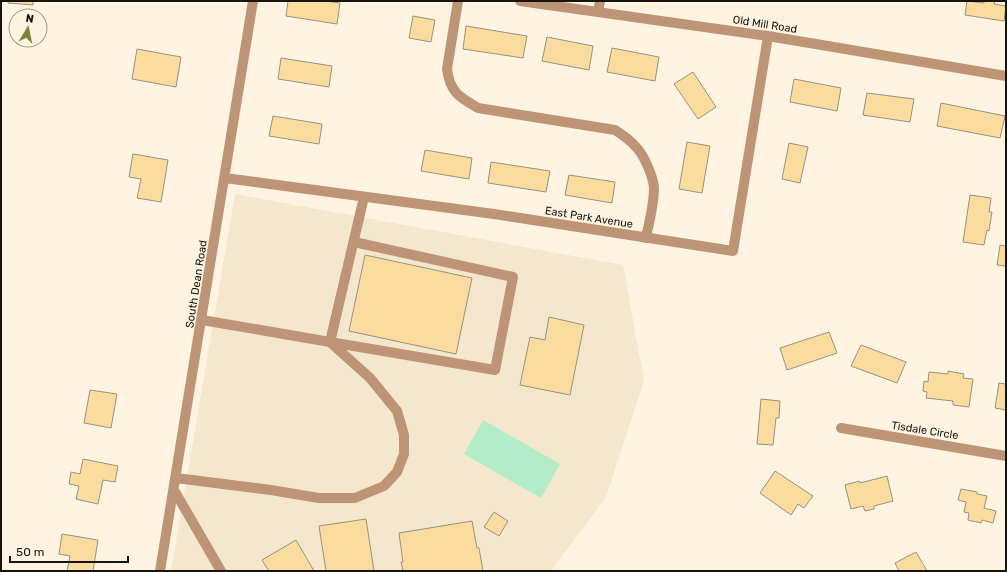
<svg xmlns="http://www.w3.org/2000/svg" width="1007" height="572" font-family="Rubik,sans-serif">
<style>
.built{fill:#f4e7cd}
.green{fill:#b2ecc8}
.building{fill:#fadc9f;stroke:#999180}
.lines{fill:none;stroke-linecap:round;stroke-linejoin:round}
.minor{stroke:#be9477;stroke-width:10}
.labels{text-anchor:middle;stroke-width:3;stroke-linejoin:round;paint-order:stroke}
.street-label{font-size:11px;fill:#17140e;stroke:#fef4e1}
</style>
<rect width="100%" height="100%" fill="#fef4e1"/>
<path class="built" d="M235,194L623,265L644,381L606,497L551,571H171Z"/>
<path class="green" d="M483,420L560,464L541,498L464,454Z"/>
<path class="building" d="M8,1H33V5L8,3Z
M288,1H327L340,3L337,24L286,16Z
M967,1L984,3V1H995L994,4L1006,6L1004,21L965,15Z
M413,16L435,20L431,42L409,38Z
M466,26L527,36L523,58L463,49Z
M547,37L593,46L589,70L542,61Z
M612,48L659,57L655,81L607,72Z
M137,49L181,57L176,87L132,79Z
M281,58L332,66L329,87L278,79Z
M693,72L716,107L698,119L674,84Z
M794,79L841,88L837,111L790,102Z
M867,93L914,99L910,122L863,115Z
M941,103L1005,116L1000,138L937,126Z
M273,116L322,124L319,144L269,136Z
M687,142L710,146L702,193L679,189Z
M789,143L808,147L800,183L782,179Z
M425,150L472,158L469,179L421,171Z
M133,154L168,160L161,202L137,198L141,179L129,177Z
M491,162L550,171L546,192L488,183Z
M569,175L615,182L612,203L565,195Z
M970,195L991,198L989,212H992L989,231L987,230L984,245L963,242Z
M1000,245L1006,246V266L997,265Z
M365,255L472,278L456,354L349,331Z
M549,317L584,325L570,395L520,385L530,337L545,340Z
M829,332L837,353L787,370L780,348Z
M861,345L906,362L897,383L851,366Z
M948,371L964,374L963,378L973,379L969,407L953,405V401L926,398L927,392L923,391L924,381L928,382L929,372L948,374Z
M999,383L1006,384V410L995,408Z
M90,390L117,394L111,428L84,423Z
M761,399L780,401L779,418H776L773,445L757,444Z
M83,459L118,466L115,482L103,480L98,504L76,499L79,486L69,484L71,472L80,474Z
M775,471L813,496L804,508L798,504L791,515L760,493Z
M887,476L893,501L874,506V509L865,511L863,506L851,509L845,485L859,481L860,483Z
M961,489L977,492V494L987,496L984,508L996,511L993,523L982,520L981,523L968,520L969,513L964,512L966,502L958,500Z
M494,512L508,521L499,536L484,527Z
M366,519L374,571H326L319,526Z
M472,521L477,548H479L483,571H403L401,562H403L399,533Z
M62,534L98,540L93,571H67L70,556L59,554Z
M296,540L314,571H269L262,560Z
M916,552L927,571H899L895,563Z"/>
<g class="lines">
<path class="minor" d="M458,1L447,69C450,92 459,97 478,108L615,130C623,135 630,140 636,147C644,155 654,178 654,189C654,205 649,222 646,238
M520,1L768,36L1006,76
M598,12L600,1
M225,178L494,214L733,251L768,36
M354,242L513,277L495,370L330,342L364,197
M841,428L1006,456
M176,478L271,490L319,498H355L384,486L397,472L404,454V435L397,411L370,378L330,342L202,320
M174,490L221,571
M160,571L253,1"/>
</g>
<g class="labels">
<g class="street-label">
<text transform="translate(765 24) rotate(9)" y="4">Old Mill Road</text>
<text transform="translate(589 217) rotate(9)" y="4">East Park Avenue</text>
<text transform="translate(196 284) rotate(-81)" y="4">South Dean Road</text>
<text transform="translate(925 430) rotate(9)" y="4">Tisdale Circle</text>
</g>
</g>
<rect width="1007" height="572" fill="none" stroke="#17140e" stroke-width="4"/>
<g transform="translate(28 28) rotate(10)"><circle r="19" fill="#fef4e1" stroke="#a29a8d"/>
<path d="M0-3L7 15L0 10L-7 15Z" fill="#798533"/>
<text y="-6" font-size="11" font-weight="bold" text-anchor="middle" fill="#17140e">N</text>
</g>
<path d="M10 556v6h118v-6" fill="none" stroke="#17140e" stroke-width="2"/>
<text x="16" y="556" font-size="12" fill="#17140e" stroke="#fef4e1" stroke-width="3" paint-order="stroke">50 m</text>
</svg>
